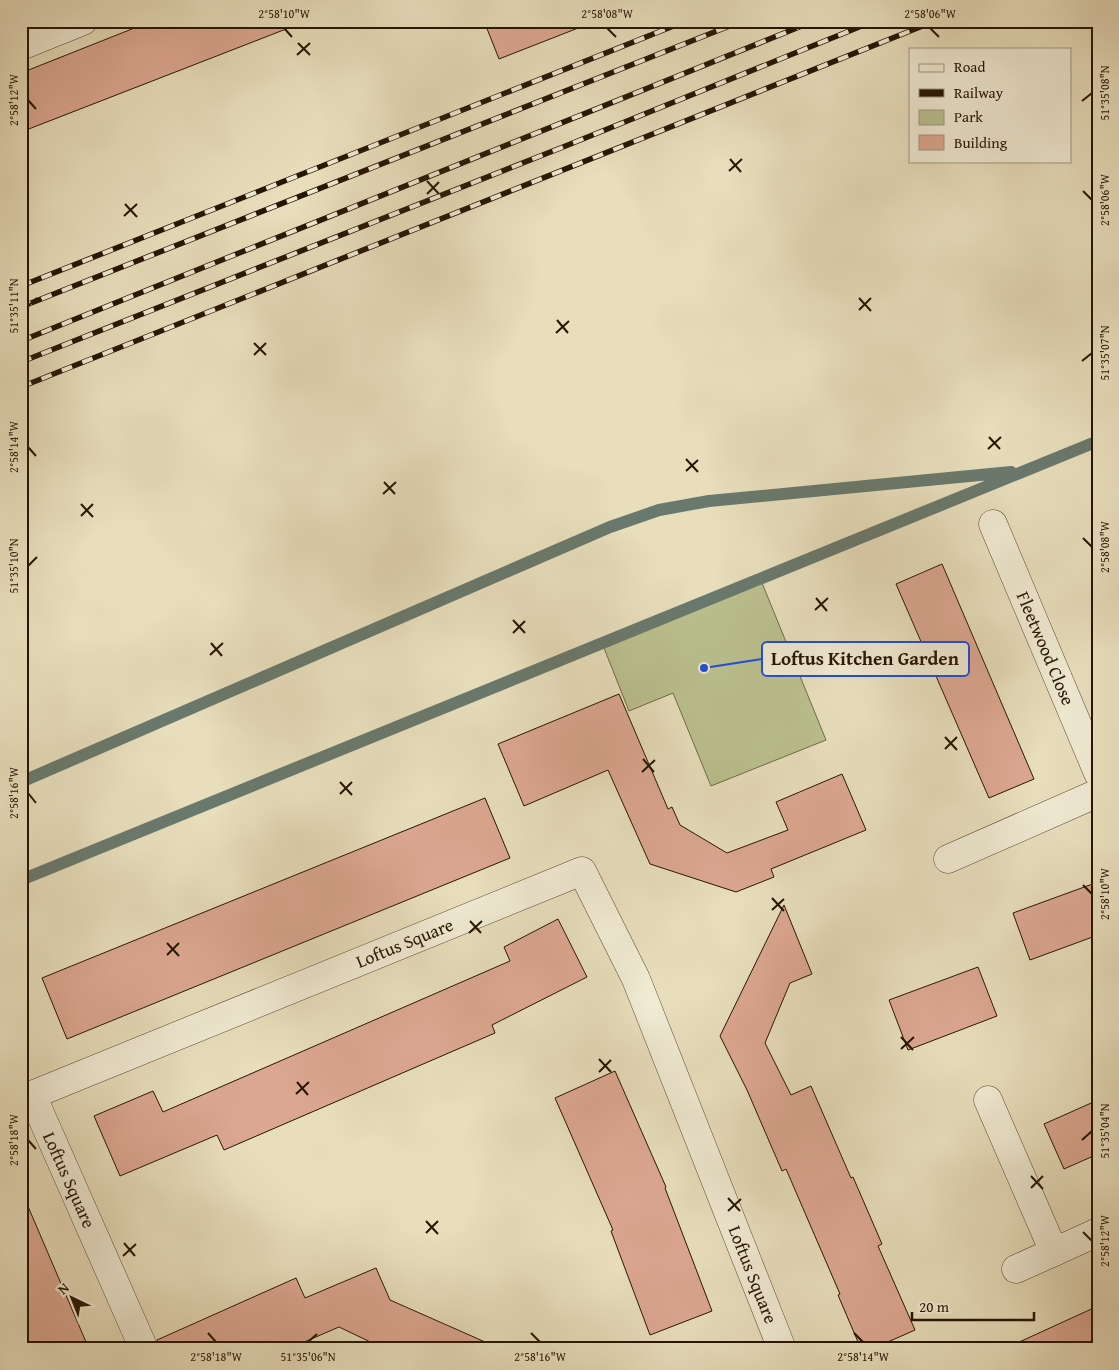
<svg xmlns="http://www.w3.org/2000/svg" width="1119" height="1370" font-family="'Gentium Book Plus',serif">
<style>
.green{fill:#bac08e;stroke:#706a48}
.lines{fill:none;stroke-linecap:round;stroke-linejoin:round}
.stream{stroke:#69796d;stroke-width:12}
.building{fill:#dca791;stroke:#251503}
.street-casing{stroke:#564731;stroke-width:29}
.street{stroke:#f0ead3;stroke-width:28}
.rail-casing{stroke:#251503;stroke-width:5.5}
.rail{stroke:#f0ead3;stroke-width:4;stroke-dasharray:11;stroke-linecap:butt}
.ticks{fill:none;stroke:#251503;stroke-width:2}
.labels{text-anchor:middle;stroke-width:4.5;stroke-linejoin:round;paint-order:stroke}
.street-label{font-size:18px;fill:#251503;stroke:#f0ead3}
.leader{fill:none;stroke:#1d4ed8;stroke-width:2}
.callout-dot{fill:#1d4ed8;stroke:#f0ead3;stroke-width:2}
.callout{fill:#f0ead3;stroke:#1d4ed8;stroke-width:2}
.callout-label{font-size:19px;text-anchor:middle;font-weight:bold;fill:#251503}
.neatline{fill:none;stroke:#251503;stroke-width:2}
.ticks-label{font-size:12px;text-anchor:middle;fill:#251503}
</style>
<rect width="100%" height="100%" fill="#e8debc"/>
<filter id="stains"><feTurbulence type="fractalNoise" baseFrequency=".004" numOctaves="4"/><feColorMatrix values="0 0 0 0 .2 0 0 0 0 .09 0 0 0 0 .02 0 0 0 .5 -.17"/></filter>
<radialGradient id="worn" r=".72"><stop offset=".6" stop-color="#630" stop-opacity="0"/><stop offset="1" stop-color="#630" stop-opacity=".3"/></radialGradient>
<path class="green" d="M760,578L826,740L711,786L673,693L629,711L602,643Z"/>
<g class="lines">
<path class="stream" d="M21,782L610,527L659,510L709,501L1011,472
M21,880L1098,441"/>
</g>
<path class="building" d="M152,21H299V24L21,132V73Z
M484,21H591V23L499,59Z
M942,564L1034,779L989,798L896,584Z
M619,694L668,809L672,807L680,825L727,853L788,830L776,802L842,774L866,830L771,869L774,877L736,892L650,864L608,770L524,806L498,744Z
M485,798L510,858L67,1039L42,978Z
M1098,882V935L1030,960L1013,913Z
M784,905L812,974L790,983L765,1043L791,1095L811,1086L851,1178L853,1177L882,1244L878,1246L915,1330L872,1349H861L838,1295L840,1294L786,1169L782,1171L747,1090L720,1036Z
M558,919L587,977L492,1025L495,1033L224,1150L217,1135L120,1176L94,1116L153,1091L163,1112L510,961L504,947Z
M978,967L997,1016L908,1050L889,1000Z
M615,1071L666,1187L665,1188L712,1311L650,1335L611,1231L613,1230L555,1098Z
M1098,1100V1154L1064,1169L1044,1124Z
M21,1190L89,1349H21Z
M376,1268L390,1300L501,1349H385L339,1327L288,1349H159L157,1340L296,1278L305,1298Z
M1098,1306V1349H1004Z"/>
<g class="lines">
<g class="street-casing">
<g id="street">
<path d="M21,46L83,21"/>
<path id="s1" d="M993,524L1098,773"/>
<path d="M948,859L1098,793"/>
<path d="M988,1100L1054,1252L1098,1232"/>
<path d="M1016,1269L1054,1252"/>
<path id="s2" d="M144,1349L32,1095L582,871L636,979L782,1349"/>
</g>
</g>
<use href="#street" class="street"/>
<g class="rail-casing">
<path id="rail" d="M21,286L686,21
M21,307L742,21
M21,341L814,21
M21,362L563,147L874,21
M21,387L935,21"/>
</g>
<use href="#rail" class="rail"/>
</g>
<path class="ticks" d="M284,28L292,37M607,28L616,37M930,28L939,37M298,43L310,55M297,55L310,43M28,100L36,109M1082,101L1092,93M730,159L741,172M729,171L742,159M427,181L439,194M1083,191L1092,200M427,194L439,182M125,204L137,217M124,216L137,204M859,298L871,311M28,306L37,298M859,310L871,298M557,320L568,333M556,333L569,321M254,343L266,355M254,355L266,343M1082,361L1092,353M989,437L1000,449M28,447L36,456M988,449L1001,437M686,459L698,472M686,471L698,460M384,482L395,494M383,494L396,482M81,504L93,517M81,516L93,504M1083,538L1092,547M28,566L37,557M816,598L827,611M815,610L828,598M513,620L525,633M513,633L525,621M211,643L222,656M210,655L223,643M945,737L957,750M945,749L957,737M643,759L654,772M642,772L655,760M340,782L352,795M28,793L36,803M340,794L352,782M1083,885L1092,894M772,898L784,911M772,910L784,899M470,921L481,933M469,933L482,921M167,943L179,956M167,955L179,943M901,1037L913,1050M901,1049L914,1037M599,1059L611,1072M599,1072L611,1060M297,1082L308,1095M296,1094L309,1082M28,1140L36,1149M1082,1140L1092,1131M1031,1176L1043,1189M1031,1188L1043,1176M728,1198L740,1211M728,1211L741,1199M426,1221L438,1234M1083,1232L1092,1241M426,1233L438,1221M124,1243L135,1256M123,1256L136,1244M208,1333L216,1342M531,1333L540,1342M854,1333L863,1342M308,1342L317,1334"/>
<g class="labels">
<g class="street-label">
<text dy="6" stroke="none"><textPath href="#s1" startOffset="135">Fleetwood Close</textPath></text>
<text dy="6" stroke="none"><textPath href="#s2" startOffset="680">Loftus Square</textPath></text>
<text transform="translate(69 1180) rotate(66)" y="6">Loftus Square</text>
<text dy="6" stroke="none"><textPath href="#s2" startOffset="1310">Loftus Square</textPath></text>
</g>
</g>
<path class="leader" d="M704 668L762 659"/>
<circle class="callout-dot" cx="704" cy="668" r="5"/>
<rect class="callout" x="762" y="642" width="207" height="34" rx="5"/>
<g class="callout-label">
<text x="865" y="665">Loftus Kitchen Garden</text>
</g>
<rect width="1119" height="1370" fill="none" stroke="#e8debc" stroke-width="55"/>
<rect x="909" y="48" width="162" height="115" fill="#f0ead3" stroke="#9f9580"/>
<rect x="919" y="64" width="25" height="8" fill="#f0ead3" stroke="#9f9580"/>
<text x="954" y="72" font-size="15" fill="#251503">Road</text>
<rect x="919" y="89" width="25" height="8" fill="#251503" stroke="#9f9580"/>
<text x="954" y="98" font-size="15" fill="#251503">Railway</text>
<rect x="919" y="110" width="25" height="15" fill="#bac08e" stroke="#9f9580"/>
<text x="954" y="122" font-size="15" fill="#251503">Park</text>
<rect x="919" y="135" width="25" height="15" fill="#dca791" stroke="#9f9580"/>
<text x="954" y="148" font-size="15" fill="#251503">Building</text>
<g transform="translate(72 1298) rotate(317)" stroke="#f0ead3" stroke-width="4" paint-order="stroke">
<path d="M0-4L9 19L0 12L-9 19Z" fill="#251503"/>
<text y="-8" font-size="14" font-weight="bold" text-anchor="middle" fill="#251503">N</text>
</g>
<path d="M912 1312v8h122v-8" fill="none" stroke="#251503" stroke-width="2.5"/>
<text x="919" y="1312" font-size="15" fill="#251503" stroke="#f0ead3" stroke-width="4" paint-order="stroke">20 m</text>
<rect x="28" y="28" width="1064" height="1314" class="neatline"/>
<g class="ticks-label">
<text x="284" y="18">2°58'10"W</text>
<text x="607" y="18">2°58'08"W</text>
<text x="930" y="18">2°58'06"W</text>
<text transform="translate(1105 93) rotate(-90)" y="4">51°35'08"N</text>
<text transform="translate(14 100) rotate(-90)" y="4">2°58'12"W</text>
<text transform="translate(1105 200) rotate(-90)" y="4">2°58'06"W</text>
<text transform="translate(14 306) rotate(-90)" y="4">51°35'11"N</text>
<text transform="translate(1105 353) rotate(-90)" y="4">51°35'07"N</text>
<text transform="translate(14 447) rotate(-90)" y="4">2°58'14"W</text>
<text transform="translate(1105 547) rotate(-90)" y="4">2°58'08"W</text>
<text transform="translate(14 566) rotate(-90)" y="4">51°35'10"N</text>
<text transform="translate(14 793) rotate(-90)" y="4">2°58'16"W</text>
<text transform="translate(1105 894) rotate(-90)" y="4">2°58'10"W</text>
<text transform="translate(1105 1131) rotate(-90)" y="4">51°35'04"N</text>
<text transform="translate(14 1140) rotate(-90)" y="4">2°58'18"W</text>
<text transform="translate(1105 1241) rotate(-90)" y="4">2°58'12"W</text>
<text x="216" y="1361">2°58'18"W</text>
<text x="308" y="1361">51°35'06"N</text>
<text x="540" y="1361">2°58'16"W</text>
<text x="863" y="1361">2°58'14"W</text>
</g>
<rect width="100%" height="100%" filter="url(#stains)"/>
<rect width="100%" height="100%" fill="url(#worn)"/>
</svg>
